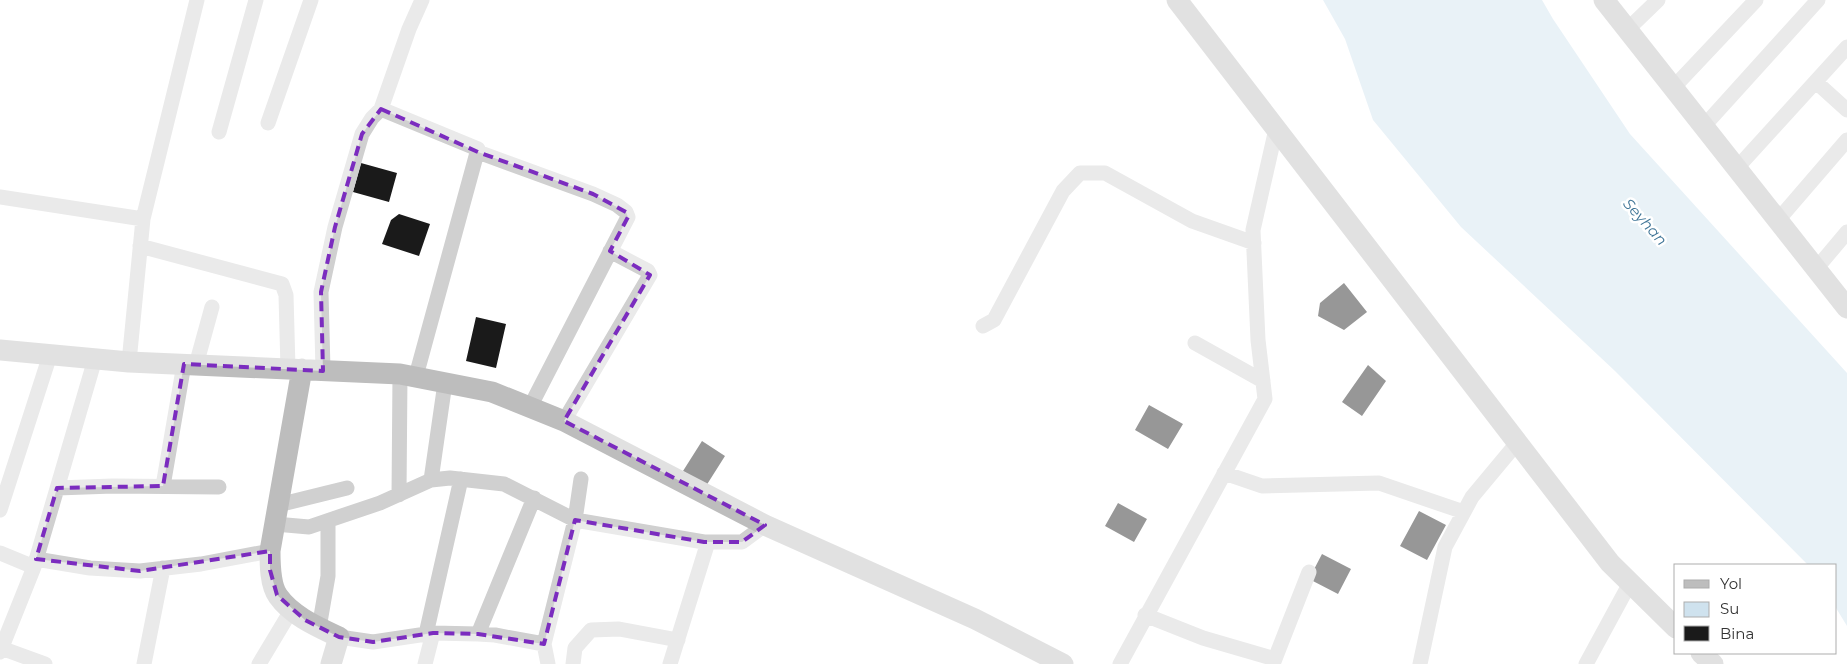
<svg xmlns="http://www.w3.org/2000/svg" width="1847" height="664" font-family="Montserrat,sans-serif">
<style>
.water{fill:#cfe2ee}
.building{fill:#1a1a1a}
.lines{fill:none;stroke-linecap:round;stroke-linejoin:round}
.street{stroke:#d0d0d0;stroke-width:15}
.secondary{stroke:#bdbdbd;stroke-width:21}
.marked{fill:none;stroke:#7b2cbf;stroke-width:4;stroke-dasharray:10 6;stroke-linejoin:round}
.labels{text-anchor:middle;stroke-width:5;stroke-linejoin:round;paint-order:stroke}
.water-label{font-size:15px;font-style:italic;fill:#3f7597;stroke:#fff}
</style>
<rect width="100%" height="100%" fill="#fff"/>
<path class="water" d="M1323,0H1542L1553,19L1630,134L1847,373V626L1836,608V565H1808L1615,371L1461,227L1373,120L1345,39Z"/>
<path class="building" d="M361,163L397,173L389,202L353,192Z
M399,214L430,224L419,256L382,244L391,220Z
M1344,283L1367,312L1344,330L1318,316L1320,303Z
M476,317L506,324L496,368L466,361Z
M1368,365L1386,381L1362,416L1342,402Z
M1149,405L1183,424L1168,449L1135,430Z
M702,441L725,456L706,486L683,471Z
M1118,503L1147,519L1134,542L1105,526Z
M1419,511L1446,525L1427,560L1400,546Z
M1322,554L1351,569L1338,594L1309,579Z"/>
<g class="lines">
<path class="street" d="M1628,29L1658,0
M1816,82L1847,110
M1673,88L1756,0
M381,109L409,29L422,0
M268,123L311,0
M1704,126L1818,0
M219,132L256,0
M478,152L593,194L617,205L626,212L628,217L530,407
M1736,169L1847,47
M0,197L143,219
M1778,220L1847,140
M140,246L282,284L286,295L288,369
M1816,269L1847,232
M983,326L994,320L1063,191L1080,173H1105L1192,221L1254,243
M1195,343L1263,381
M129,362L143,219L197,0
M196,365L212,307
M323,370L321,292L335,227L362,134L372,118L381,109L478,149L416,376
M564,421L650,275L648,271L610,251
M1224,473L1262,486L1379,483L1464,512
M431,480L445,383
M163,486L184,364
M57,488L113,486L219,487
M399,495L400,374
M278,505L347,488
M0,510L50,355
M275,524L309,527L380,503L431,480L450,478L504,484L575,520L704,542H742L765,525
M0,553L34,567
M36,559L90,568L140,571L201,564L270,551
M1145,615L1203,638L1275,659
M319,628L328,576V521
M426,634L461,479
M478,634L534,498
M339,637L373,642L433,633L478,634L495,635L544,644
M1,648L45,664
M0,652L34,567L95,359
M144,664L163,568
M259,664L292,609
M425,664L433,633
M548,664L544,644L575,520L581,479
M573,664L575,648L591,630L619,629L678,640
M670,664L708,542
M1120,664L1265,399L1258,340L1253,230L1276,129
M1273,664L1309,572
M1420,664L1445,547L1472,497L1517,443
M1586,664L1630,583"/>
<path class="secondary" d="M1177,0L1610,563L1676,628
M1604,0L1847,308
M0,350L129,362L400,374L492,392L564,421L765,525L975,619L1063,664
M302,369L270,551C270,564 270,585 278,596C292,616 318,627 339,637L331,664
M1701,653L1713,664"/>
</g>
<path d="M0 0H1847V664H0ZM381,109L478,152L593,194L626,212L628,217L610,251L650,275L564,421L765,525L742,542H704L575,520L544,644L478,634L433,633L373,642L339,637L305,620L277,595L270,570V551L140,571L36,559L57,488L163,486L184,364L323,371L321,292L335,227L362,134Z" fill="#fff" fill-opacity=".55" fill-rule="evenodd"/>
<path class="marked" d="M381,109L478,152L593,194L626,212L628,217L610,251L650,275L564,421L765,525L742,542H704L575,520L544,644L478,634L433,633L373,642L339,637L305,620L277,595L270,570V551L140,571L36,559L57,488L163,486L184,364L323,371L321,292L335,227L362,134Z"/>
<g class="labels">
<g class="water-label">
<text transform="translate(1645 222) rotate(48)" y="5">Seyhan</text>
</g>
</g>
<rect x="1674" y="564" width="162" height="90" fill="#ffffff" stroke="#adadad"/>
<rect x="1684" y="580" width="25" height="8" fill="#bdbdbd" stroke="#adadad"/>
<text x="1720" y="589" font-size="15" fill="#333333">Yol</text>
<rect x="1684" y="602" width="25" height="15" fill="#cfe2ee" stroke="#adadad"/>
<text x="1720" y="614" font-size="15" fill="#333333">Su</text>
<rect x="1684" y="626" width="25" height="15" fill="#1a1a1a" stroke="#adadad"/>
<text x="1720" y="639" font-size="15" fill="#333333">Bina</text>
</svg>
